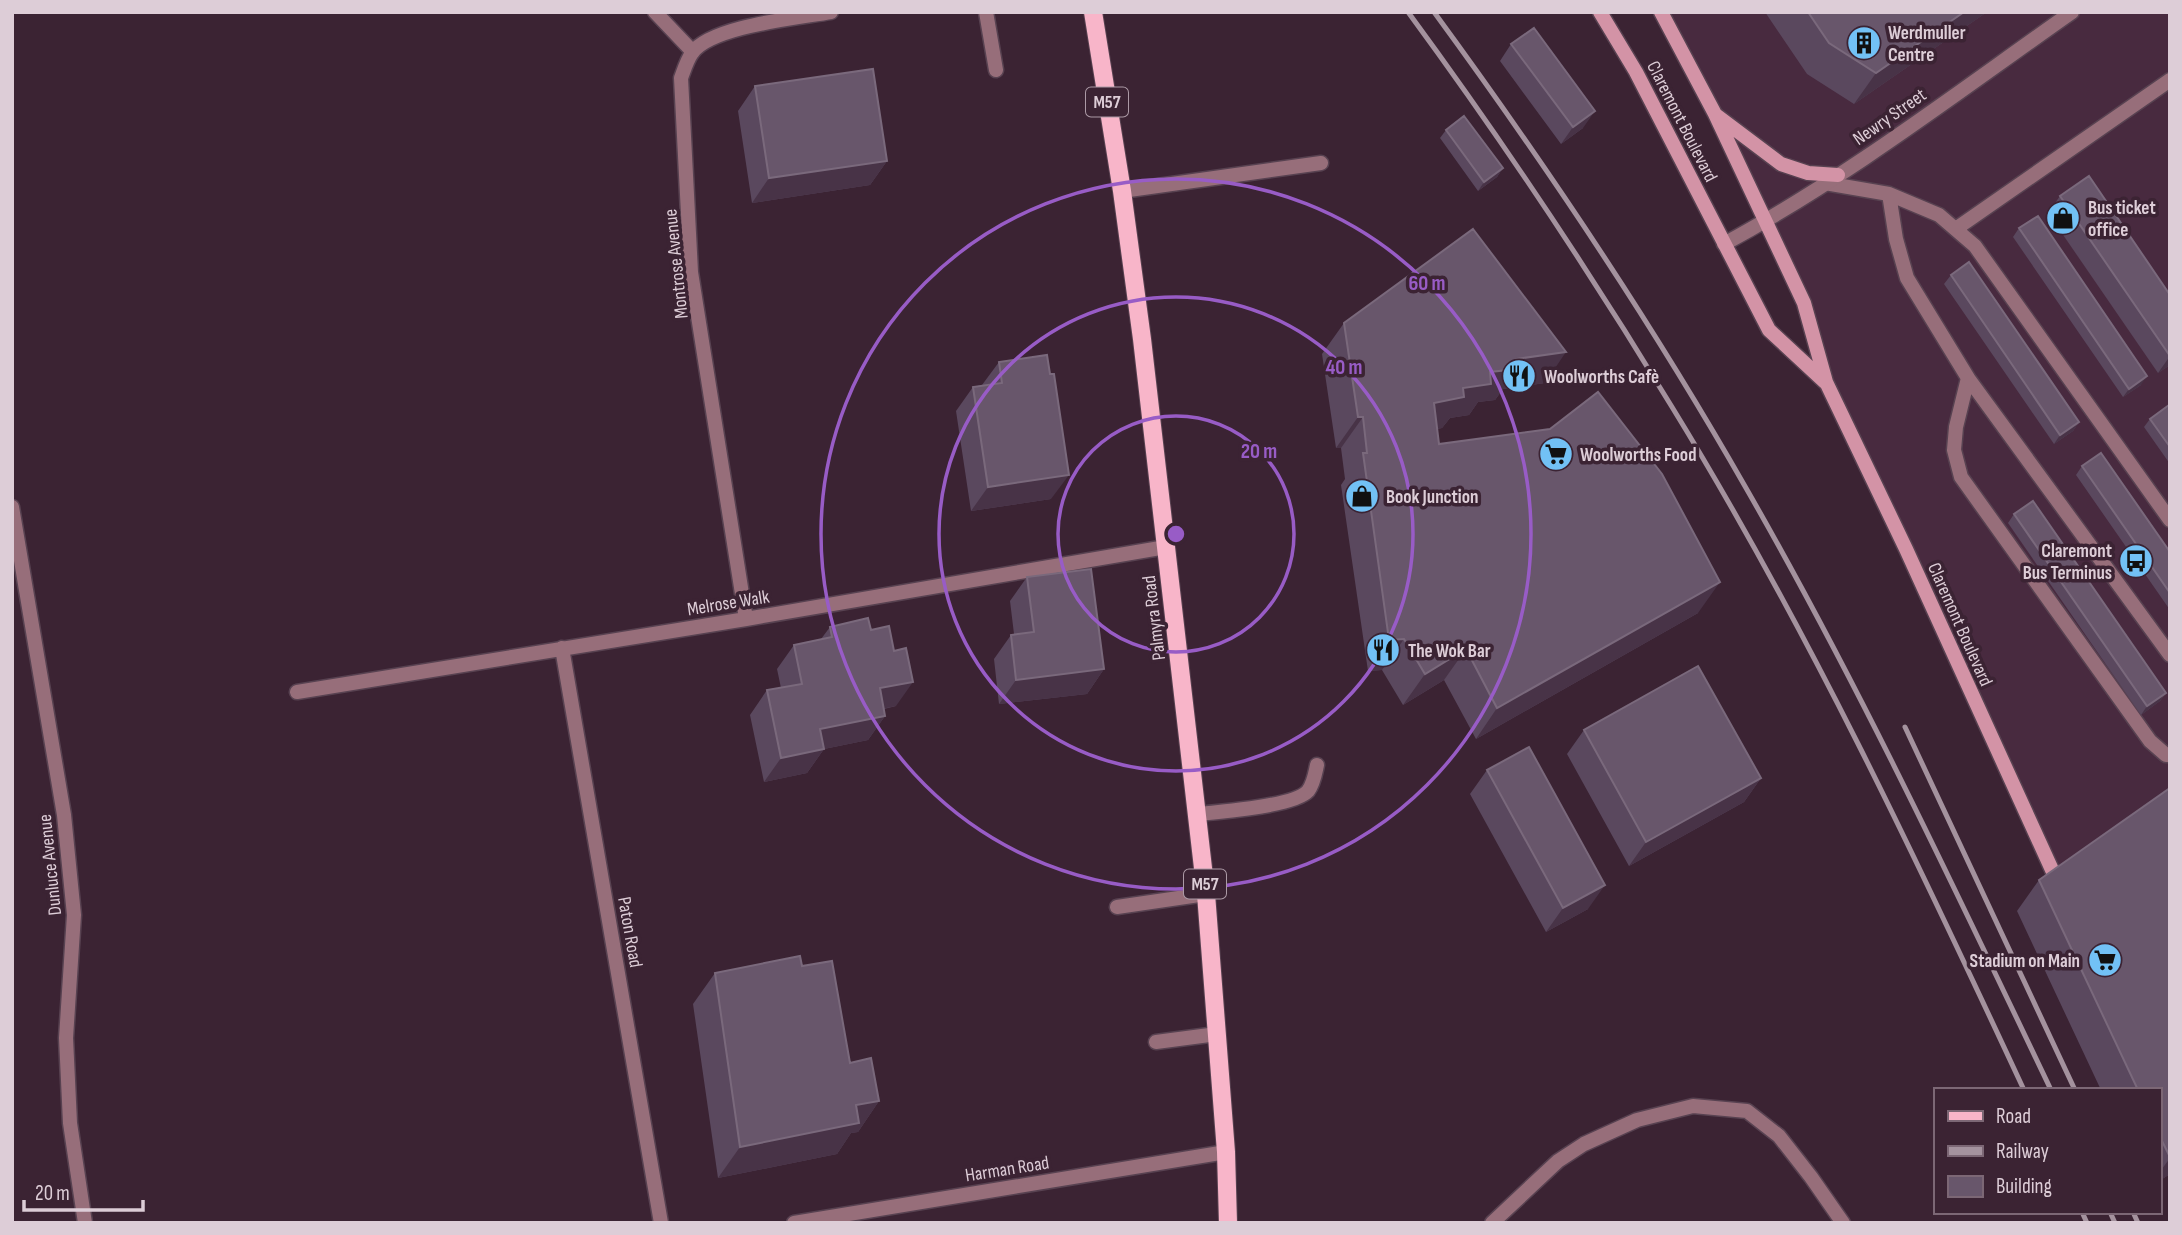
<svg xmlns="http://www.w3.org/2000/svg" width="2182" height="1235" font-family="'Sofia Sans Condensed',sans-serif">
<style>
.built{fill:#482a3f}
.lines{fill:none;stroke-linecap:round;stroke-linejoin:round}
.lane-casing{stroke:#584251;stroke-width:17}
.street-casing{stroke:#584251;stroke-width:17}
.secondary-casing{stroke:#584251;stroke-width:17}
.primary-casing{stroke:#584251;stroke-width:20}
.lane{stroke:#976e7a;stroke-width:14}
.street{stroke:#976e7a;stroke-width:14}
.secondary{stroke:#d393a6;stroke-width:14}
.primary{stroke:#f8b5c9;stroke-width:18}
.rail{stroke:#a4929e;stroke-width:5}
.wall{fill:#5a485e}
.shaded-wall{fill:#483347}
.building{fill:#68566b;stroke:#7a697c;stroke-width:2}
.ring{fill:none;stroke:#985cc6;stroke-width:3.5}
.labels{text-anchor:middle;stroke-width:7;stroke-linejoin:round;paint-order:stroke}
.shield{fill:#3b2333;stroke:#ac9aa6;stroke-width:2}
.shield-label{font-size:18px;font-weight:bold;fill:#ddcdd7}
.poi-label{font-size:19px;font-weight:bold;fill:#ddcdd7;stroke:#3b2333;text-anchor:start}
.street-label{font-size:19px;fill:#ddcdd7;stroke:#3b2333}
.centre{fill:#985cc6;stroke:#3b2333;stroke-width:3.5}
.ring-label{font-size:21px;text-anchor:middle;font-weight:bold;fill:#985cc6;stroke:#3b2333;stroke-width:7;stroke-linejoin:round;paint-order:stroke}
</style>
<rect width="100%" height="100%" fill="#3b2333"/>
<path class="built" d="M1661,12H2170V1119L2159,1090L1826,382L1804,303Z"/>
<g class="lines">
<g class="lane-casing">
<path id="lane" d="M986,12L996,70
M1825,183L1889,194L1939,215L1975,246L2170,520
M1122,191L1321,163
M1889,194L1896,239L1907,278L1968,378L2170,655
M1957,228L2170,80
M1968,378L1956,427L1954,450L1961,477L2150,741L2166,755H2170
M1197,814C1219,812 1295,806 1308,791C1314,783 1315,774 1317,765
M1117,907L1206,894
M1156,1042L1217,1034
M1492,1223L1558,1161L1584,1144L1637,1120L1693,1106L1747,1111L1779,1136L1811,1177L1843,1223"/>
</g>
<g class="street-casing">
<path id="street" d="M655,12L693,52
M1724,244C1846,178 1958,92 2072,12
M12,507L64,815L74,915L66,1038L70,1123L85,1223
M746,619L691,272L681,78C684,70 687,60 692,53C711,26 798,18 831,12
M562,648L661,1223
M297,692L746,619L1166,547
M794,1223L1226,1152"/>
</g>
<g class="secondary-casing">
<path id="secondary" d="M1600,12L1636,72L1769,330L1825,382
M1661,12L1715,114L1804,303L1826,382L1906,549L2058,883
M1716,115L1781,164L1808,173L1838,175"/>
</g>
<g class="primary-casing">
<path id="primary" d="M1093,12L1122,191L1142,339L1206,894L1226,1152L1228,1223"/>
</g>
<use href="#lane" class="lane"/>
<use href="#street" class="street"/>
<use href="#secondary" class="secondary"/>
<use href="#primary" class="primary"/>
<path class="rail" d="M1408,12C1502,140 1590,272 1672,407C1806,625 1916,858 2024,1090
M1434,12C1546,165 1652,323 1746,488C1858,683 1954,887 2051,1090
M1905,727L2075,1090
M2082,1212L2087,1223
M2110,1212L2115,1223
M2133,1212L2138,1223"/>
</g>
<path class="wall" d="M1765,12H1987L1854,104L1807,74Z
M1511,44L1583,128L1561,144L1500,61Z
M755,86L887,161L870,185L752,203L738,111Z
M1446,130L1503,168L1497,177L1478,191L1440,138Z
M2060,196L2170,295V365L2158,373L2048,213Z
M2019,228L2141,385L2123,397L2013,237Z
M1951,275L2079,422L2073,431L2054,444L1944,284Z
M1344,323L1545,383L1503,389L1495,400L1478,402L1469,415L1450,418L1442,428L1437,429L1439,444L1698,613L1476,739L1444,680L1403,705L1382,670L1368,671L1341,485L1345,479L1341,448H1336L1322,354Z
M999,362L1051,499L971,511L956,411L973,387L982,385Z
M2170,406V464L2144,427L2150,419Z
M2082,466L2170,552V610L2076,475Z
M2014,514L2166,693L2160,701L2141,715L2008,523Z
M1027,577L1104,669L1087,694L999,704L994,659L1011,635L1014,634L1010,601Z
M830,627L871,630L896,706L884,709L885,716L868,740L824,749L807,773L764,782L750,715L767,690L781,688L777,669L794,645L821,639Z
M1584,730L1761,778L1744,802L1629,866L1567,754Z
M1487,770L1588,909L1546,932L1470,794Z
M2170,788V1174L2159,1181V1090H2101L2017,911L2039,880Z
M802,966L850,1063L879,1101L858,1132L851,1133L837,1154L718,1178L693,1004L715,973Z"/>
<path class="shaded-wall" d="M1964,12H1987L1854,104L1876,73Z
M1595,111L1583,128L1561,144L1573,127Z
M887,161L870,185L752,203L769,178Z
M1503,168L1497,177L1478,191L1484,182Z
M1566,352L1545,383L1503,389L1495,400L1478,402L1469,415L1450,418L1442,428L1413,434L1434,403L1463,388L1490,372L1516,359Z
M2170,356V365L2158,373Z
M2147,376L2141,385L2123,397L2129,389Z
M1358,417H1363L1341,448H1336Z
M2079,422L2073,431L2054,444L2060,435Z
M1069,475L1051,499L971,511L988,487Z
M1720,582L1698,613L1476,739L1497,708Z
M1404,639L1382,670L1368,671L1389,640Z
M1466,649L1444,680L1403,705L1425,674Z
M1104,669L1087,694L999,704L1016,680Z
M913,682L896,706L862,713L880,688Z
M2166,693L2160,701L2141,715L2147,706Z
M885,716L868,740L824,749L807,773L764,782L781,758L820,729Z
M1761,778L1744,802L1629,866L1646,842Z
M1605,885L1588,909L1546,932L1563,908Z
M879,1101L858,1132L851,1133L837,1154L718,1178L740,1147L856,1105Z
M2170,1158V1174L2159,1181V1173Z"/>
<path class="building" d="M1808,12H1964L1876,73L1829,43Z
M1534,28L1595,111L1573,127L1511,44Z
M873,69L887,161L769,178L755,86Z
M1464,116L1503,168L1484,182L1446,130Z
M2089,176L2170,295V356L2060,196Z
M2038,216L2147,376L2129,389L2019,228Z
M1473,229L1566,352L1516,359L1517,369L1490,372L1491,384L1463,388L1464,397L1434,403L1439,444L1550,429L1598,392L1662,474L1720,582L1497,708L1466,649L1425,674L1404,639L1389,640L1363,453H1367L1363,417H1358L1344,323Z
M1969,262L2079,422L2060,435L1951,275Z
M1047,355L1050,374H1054L1069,475L988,487L973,387L1002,383L999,362Z
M2169,405L2170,406V447L2150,419Z
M2101,453L2170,552V593L2082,466Z
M2033,501L2166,693L2147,706L2014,514Z
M1091,569L1104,669L1016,680L1011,635L1034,632L1027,577Z
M868,618L871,630L889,626L894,651L906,648L913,682L880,688L885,716L820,729L824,749L781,758L767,690L802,684L794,645L832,637L830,627Z
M1698,666L1761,778L1646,842L1584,730Z
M1529,747L1605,885L1563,908L1487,770Z
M2170,788V1157L2159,1135V1090H2138L2039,880Z
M800,956L802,966L832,961L850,1063L871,1058L879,1101L856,1105L859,1123L740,1147L715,973Z"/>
<g class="ring">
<circle cx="1176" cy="534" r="118"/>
<circle cx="1176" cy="534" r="237"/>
<circle cx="1176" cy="534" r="355"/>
</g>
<defs>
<g id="building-disc" transform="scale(1.75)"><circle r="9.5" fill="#72c1f5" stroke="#3b2333"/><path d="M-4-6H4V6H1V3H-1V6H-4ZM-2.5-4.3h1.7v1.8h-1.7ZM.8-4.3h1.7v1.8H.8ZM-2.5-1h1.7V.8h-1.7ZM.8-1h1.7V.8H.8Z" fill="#111"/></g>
<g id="shop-disc" transform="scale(1.75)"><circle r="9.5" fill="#72c1f5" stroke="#3b2333"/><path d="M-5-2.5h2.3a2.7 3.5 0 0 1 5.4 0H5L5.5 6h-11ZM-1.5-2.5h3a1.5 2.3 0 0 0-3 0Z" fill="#111"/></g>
<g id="restaurant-disc" transform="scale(1.75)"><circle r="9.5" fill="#72c1f5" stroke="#3b2333"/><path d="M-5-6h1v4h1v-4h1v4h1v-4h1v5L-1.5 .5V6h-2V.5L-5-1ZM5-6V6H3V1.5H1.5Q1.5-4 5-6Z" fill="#111"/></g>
<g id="supermarket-disc" transform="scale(1.75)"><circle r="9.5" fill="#72c1f5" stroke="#3b2333"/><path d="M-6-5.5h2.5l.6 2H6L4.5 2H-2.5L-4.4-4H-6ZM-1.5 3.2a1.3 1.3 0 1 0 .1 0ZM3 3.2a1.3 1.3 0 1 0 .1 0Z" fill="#111"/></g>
<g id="bus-disc" transform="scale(1.75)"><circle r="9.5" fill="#72c1f5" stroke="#3b2333"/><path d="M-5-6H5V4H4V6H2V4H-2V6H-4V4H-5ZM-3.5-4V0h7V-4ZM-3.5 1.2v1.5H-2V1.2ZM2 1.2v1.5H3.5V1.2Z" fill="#111"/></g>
</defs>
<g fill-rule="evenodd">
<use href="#building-disc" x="1864" y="43"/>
<use href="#shop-disc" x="2063" y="218"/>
<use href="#restaurant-disc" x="1519" y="376"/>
<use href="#supermarket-disc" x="1556" y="454"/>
<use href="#shop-disc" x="1362" y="496"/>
<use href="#bus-disc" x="2136" y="561"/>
<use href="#restaurant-disc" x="1383" y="650"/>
<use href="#supermarket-disc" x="2105" y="960"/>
</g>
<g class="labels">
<g class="shield">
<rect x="1086" y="87.5" width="42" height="29" rx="5"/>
<rect x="1184" y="869.5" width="42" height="29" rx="5"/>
</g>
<g class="shield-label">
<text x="1107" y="108">M57</text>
<text x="1205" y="890">M57</text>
</g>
<g class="poi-label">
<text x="1888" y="39">Werdmuller<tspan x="1888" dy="22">Centre</tspan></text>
<text x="2088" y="214">Bus ticket<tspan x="2088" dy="22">office</tspan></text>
<text x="1544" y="383">Woolworths Cafè</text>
<text x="1580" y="461">Woolworths Food</text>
<text x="1386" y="503">Book Junction</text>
<text x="2112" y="557" text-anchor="end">Claremont<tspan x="2112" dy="22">Bus Terminus</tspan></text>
<text x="1408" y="657">The Wok Bar</text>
<text x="2080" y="967" text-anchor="end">Stadium on Main</text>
</g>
<g class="street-label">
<text transform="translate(1889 116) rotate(-35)" y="7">Newry Street</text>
<text transform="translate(1683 121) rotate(63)" y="7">Claremont Boulevard</text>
<text transform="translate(675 264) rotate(-96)" y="7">Montrose Avenue</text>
<text transform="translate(728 602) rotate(-9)" y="7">Melrose Walk</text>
<text transform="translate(1153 618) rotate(-97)" y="7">Palmyra Road</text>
<text transform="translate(1961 624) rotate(66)" y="7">Claremont Boulevard</text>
<text transform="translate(49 865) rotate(-96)" y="7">Dunluce Avenue</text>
<text transform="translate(631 932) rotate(80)" y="7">Paton Road</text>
<text transform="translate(1007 1168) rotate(-9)" y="7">Harman Road</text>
</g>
</g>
<circle cx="1176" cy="534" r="10" class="centre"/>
<g class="ring-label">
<text x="1427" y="290">60 m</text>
<text x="1344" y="374">40 m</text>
<text x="1259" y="458">20 m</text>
</g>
<rect width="2182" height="1235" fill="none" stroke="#ddcdd7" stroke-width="28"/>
<rect x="1934" y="1088" width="228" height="126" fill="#3b2333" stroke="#7c6775" stroke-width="2"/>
<rect x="1948" y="1111" width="35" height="10" fill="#f8b5c9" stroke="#7c6775" stroke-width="2"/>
<text x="1996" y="1123" font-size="21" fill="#ddcdd7">Road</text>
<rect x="1948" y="1146" width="35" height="10" fill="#a4929e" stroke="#7c6775" stroke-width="2"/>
<text x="1996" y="1158" font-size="21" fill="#ddcdd7">Railway</text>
<rect x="1948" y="1176" width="35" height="21" fill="#68566b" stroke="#7c6775" stroke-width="2"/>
<text x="1996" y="1193" font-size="21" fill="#ddcdd7">Building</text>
<path d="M24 1200v10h119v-10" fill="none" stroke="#ddcdd7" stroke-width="3.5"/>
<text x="35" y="1200" font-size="21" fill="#ddcdd7" stroke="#3b2333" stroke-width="5" paint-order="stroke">20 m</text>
</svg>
